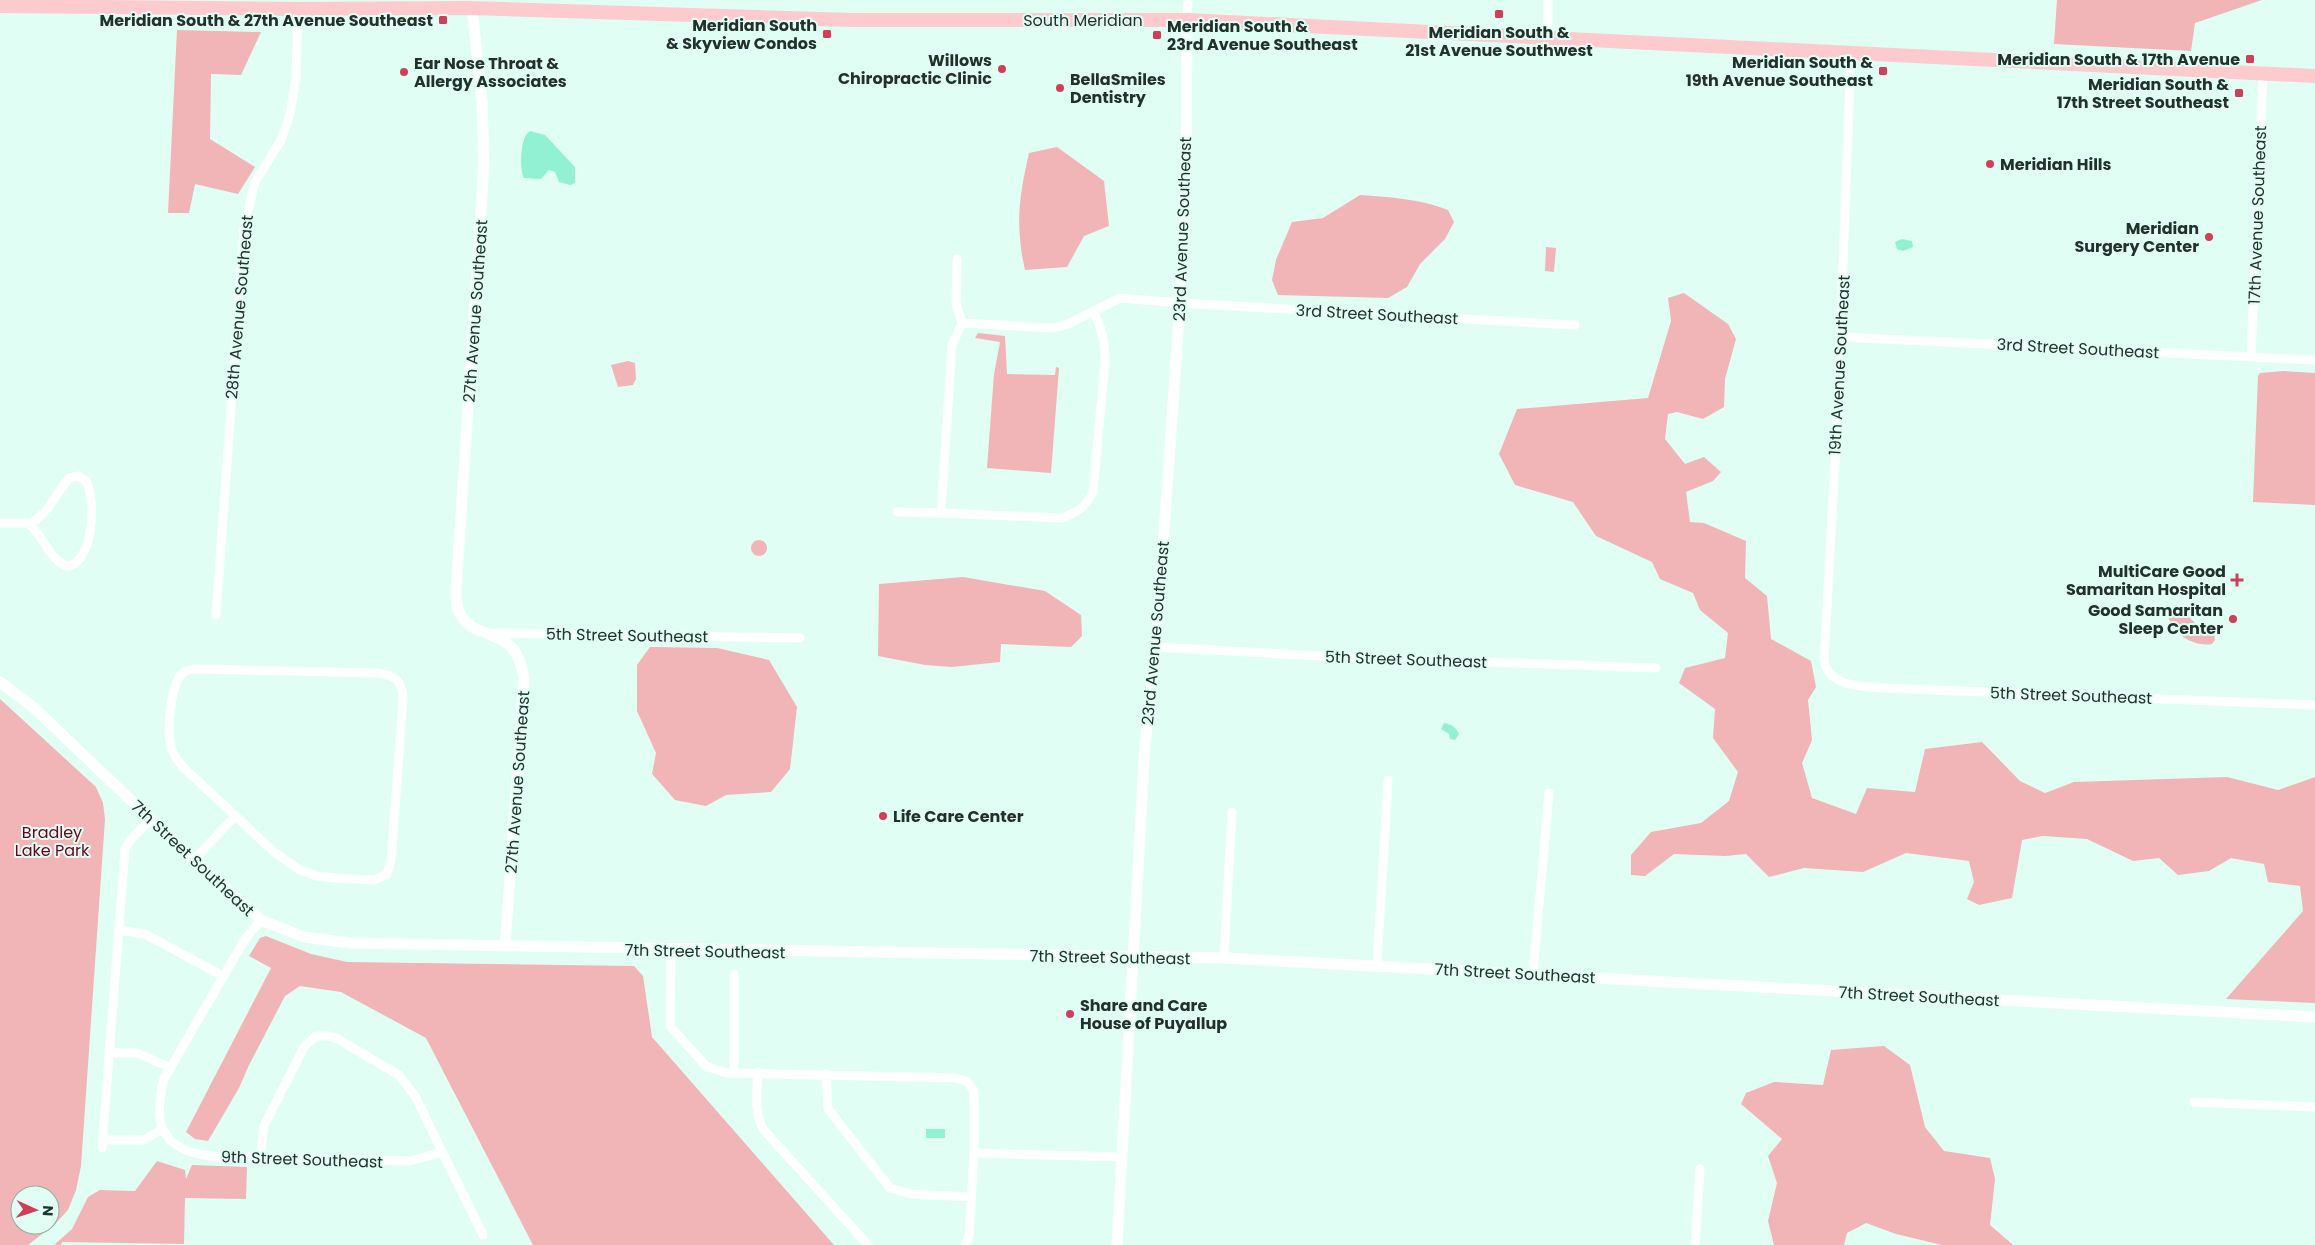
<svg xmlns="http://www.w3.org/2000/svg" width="2315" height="1245" font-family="Poppins,sans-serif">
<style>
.green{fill:#f1b4b7;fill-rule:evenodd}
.water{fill:#92f1d3}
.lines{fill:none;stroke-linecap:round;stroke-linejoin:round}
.minor{stroke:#fff;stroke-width:9}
.tertiary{stroke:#fff;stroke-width:11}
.primary{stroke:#fdcacd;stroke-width:14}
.poi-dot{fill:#d03f57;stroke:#e0fef4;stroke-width:2}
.labels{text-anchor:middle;stroke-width:4;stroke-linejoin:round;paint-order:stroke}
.poi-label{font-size:16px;font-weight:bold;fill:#23312c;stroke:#e0fef4;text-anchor:end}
.street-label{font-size:16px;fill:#23312c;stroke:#e0fef4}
.park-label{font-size:16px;fill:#68021e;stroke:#e0fef4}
</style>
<rect width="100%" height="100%" fill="#e0fef4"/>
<path class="green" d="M2057,0H2262L2195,23L2191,51L2054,44Z
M177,30L261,32L241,75L211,74L210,139L255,167L238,194L195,184L189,213H168Z
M1057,147L1104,181L1109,226L1084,236L1067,267L1025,270C1015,225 1019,197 1029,153Z
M1360,195C1391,197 1420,199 1448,210L1454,222L1445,239L1420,264L1407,287L1388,298L1278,295L1272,280L1276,260L1292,222L1323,218Z
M1546,247L1556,248L1554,272L1545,271Z
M1684,293L1728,324L1736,339L1725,379L1724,407L1703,419L1677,412L1668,414L1665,439L1685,464L1704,457L1721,472L1713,481L1686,492L1690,522L1704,523L1746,541L1745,578L1767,596L1771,639L1811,661L1816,687L1808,700L1812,740L1802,763L1812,798L1856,814L1867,788L1915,792L1925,749L1982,742L2020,781L2045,793L2074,782L2227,777L2278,790L2315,777V1003L2226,999L2303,911L2300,886L2268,882L2264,864L2231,858L2209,871L2178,875L2159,858L2133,861L2087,839L2043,836L2022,840L2012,898L1979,905L1967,899L1974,882L1969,861L1906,853L1863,872L1804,868L1769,877L1746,854L1725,856L1674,854L1645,876L1631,875V855L1651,832L1701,823L1729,801L1738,772L1713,738L1715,709L1679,683L1685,668L1725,658L1728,633L1700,610L1693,593L1660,579L1652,562L1596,536L1573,502L1515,485L1499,454L1517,409L1648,398L1671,321L1668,298Z
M978,333L1005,336L1007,374L1055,375L1056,367L1059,368L1051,473L987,468L994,374L1000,342L975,338Z
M628,361L635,363L636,379L633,385L618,387L611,365Z
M2284,371L2315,373V505L2253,502L2258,376L2260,373Z
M751 548a8 8 0 1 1 16 0a8 8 0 1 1-16 0Z
M963,577L1045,591L1081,615L1082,636L1071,647L1001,644L1000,662L952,667L925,665L878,656L879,584Z
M2174,608L2183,611L2199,627L2214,633L2215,640L2212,644C2193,648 2167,631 2168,611Z
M650,647L717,648L769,660L797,707L790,769L771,792L726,795L706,806L675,800L652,774L656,753L637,711V665Z
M0,699L96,787L103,803L105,819L81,1166L76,1190L68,1210L55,1224L28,1245H0ZM20,1195H50V1225H20Z
M266,936L311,954L347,962L634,966L643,976L652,1037L834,1245H533L426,1038L341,992L300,986L285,996L249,1065L239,1088L208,1141L195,1139L186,1132L271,968L249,956L260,938Z
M1884,1046L1910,1065L1925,1127L1944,1151L1990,1158L1995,1179L1990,1225L2013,1245H1942L1896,1234L1866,1223L1847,1233L1844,1245H1774L1768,1221L1777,1183L1768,1156L1782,1139L1741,1104L1746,1093L1774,1082L1823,1085L1831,1050Z
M157,1161L185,1170L186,1179L192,1165L247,1167L246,1199L185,1198L184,1244L62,1242L61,1245H54L72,1229L88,1197L100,1190L135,1191Z"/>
<path class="water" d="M530,131L545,135L575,167V183L570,185L559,182L555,172L549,170L541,179L524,178C519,169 520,136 530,131Z
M1902,239L1912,241L1913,247L1903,251L1897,249L1895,242Z
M1444,723C1451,724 1456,727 1459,734L1455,740L1450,739L1449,734L1441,729Z
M926,1129H945V1138H926Z"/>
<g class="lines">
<path class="minor" d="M1548,0V39
M1187,20L1188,0
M1851,54L1836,442L1825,643C1824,650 1823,660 1826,667C1835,688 1865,686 1884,688L2315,705
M957,259L956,304L962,323L952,345L941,513L1062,518C1078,512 1085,507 1093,492L1105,361C1105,342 1102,328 1093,311
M962,323L1053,328L1068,324L1120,298L1180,303L1575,325
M1841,337L2315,360
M2251,356L2263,74
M897,512L941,513
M0,523H32L46,511L69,478L79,476L86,481C96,499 94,560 69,566C51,564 43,535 29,524
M216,615L244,228L255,182L281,140L290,115L296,77L298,9
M489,633L800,638
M1156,647L1320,656L1656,668
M199,669L377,673C395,675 403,681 403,700L391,861L387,874L374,880L335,878L317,876L298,869L274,852L183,767C178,761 173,755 171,747C167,731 170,682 184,672C188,669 194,669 199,669Z
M194,860L235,816
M261,920L245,939L164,1079C152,1123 162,1151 211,1156L410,1161L443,1152
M119,930L145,934L223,976
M671,950L670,1026L706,1066L726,1073L955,1078L967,1081L974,1091V1153L1122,1157
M1224,958L1232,812
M1377,965L1388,780
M1533,974L1549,793
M109,1053H137L171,1068
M758,1072C757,1092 754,1110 763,1129L868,1245
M734,1073V974
M826,1074L828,1109L890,1188L911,1194L971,1197
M2194,1102L2315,1107
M103,1140H144L162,1129
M102,1148L125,849L131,839L151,819
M260,1158L264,1126L304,1047L316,1036H329L336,1038L399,1075L415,1096L483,1235
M965,1245L969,1237L974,1153
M1695,1245L1700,1169"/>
<path class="tertiary" d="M472,8L482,103L484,164L456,591C456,598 456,607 460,614C476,644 516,622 524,679L505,946
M0,682L33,707L194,860L261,920L304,937L350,943L1224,958L2315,1017
M1117,1245L1145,745L1156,647L1180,303L1186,179L1187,20"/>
<path class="primary" d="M0,6L298,9L468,8L853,20H1187L2315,76"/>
</g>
<g class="poi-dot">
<rect x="1494" y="9" width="10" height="10" rx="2.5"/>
<rect x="438" y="15" width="10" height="10" rx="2.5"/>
<rect x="822" y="29" width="10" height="10" rx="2.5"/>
<rect x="1152" y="30" width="10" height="10" rx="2.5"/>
<rect x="2245" y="54" width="10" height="10" rx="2.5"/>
<circle cx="1002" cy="69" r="5"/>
<rect x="1878" y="66" width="10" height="10" rx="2.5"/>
<circle cx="404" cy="72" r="5"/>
<circle cx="1060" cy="88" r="5"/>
<rect x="2234" y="88" width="10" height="10" rx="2.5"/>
<circle cx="1990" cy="164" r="5"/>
<circle cx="2209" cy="237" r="5"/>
<path d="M2234.5 572.5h5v5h5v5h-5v5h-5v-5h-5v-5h5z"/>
<circle cx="2233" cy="619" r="5"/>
<circle cx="883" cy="816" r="5"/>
<circle cx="1070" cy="1014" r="5"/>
</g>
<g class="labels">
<g class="poi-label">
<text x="433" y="26">Meridian South &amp; 27th Avenue Southeast</text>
<text x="817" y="31">Meridian South<tspan x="817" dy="18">&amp; Skyview Condos</tspan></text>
<text x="1167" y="32" text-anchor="start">Meridian South &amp;<tspan x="1167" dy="18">23rd Avenue Southeast</tspan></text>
<text x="1499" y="38" text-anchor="middle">Meridian South &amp;<tspan x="1499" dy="18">21st Avenue Southwest</tspan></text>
<text x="2240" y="65">Meridian South &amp; 17th Avenue</text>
<text x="992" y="66">Willows<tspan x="992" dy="18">Chiropractic Clinic</tspan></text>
<text x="1873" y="68">Meridian South &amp;<tspan x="1873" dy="18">19th Avenue Southeast</tspan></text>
<text x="414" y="69" text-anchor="start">Ear Nose Throat &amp;<tspan x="414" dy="18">Allergy Associates</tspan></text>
<text x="1070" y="85" text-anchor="start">BellaSmiles<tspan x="1070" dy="18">Dentistry</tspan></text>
<text x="2229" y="90">Meridian South &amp;<tspan x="2229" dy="18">17th Street Southeast</tspan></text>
<text x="2000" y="170" text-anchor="start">Meridian Hills</text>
<text x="2199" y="234">Meridian<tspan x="2199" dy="18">Surgery Center</tspan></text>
<text x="2226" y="577">MultiCare Good<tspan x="2226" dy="18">Samaritan Hospital</tspan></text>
<text x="2223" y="616">Good Samaritan<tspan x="2223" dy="18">Sleep Center</tspan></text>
<text x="893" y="822" text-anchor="start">Life Care Center</text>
<text x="1080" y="1011" text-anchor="start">Share and Care<tspan x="1080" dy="18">House of Puyallup</tspan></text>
</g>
<g class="street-label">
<text x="1083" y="26">South Meridian</text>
<text transform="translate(2257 215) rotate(-88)" y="6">17th Avenue Southeast</text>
<text transform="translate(1182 229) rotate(-88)" y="6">23rd Avenue Southeast</text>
<text transform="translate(239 307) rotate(-85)" y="6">28th Avenue Southeast</text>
<text transform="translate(475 311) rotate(-86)" y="6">27th Avenue Southeast</text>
<text transform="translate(1377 314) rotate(3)" y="6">3rd Street Southeast</text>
<text transform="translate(2078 348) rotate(3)" y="6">3rd Street Southeast</text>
<text transform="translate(1839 365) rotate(-87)" y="6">19th Avenue Southeast</text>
<text transform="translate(1155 633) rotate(-85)" y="6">23rd Avenue Southeast</text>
<text transform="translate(627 635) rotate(1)" y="6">5th Street Southeast</text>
<text transform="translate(1406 659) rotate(2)" y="6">5th Street Southeast</text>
<text transform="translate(2071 695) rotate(2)" y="6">5th Street Southeast</text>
<text transform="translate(517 782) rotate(-86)" y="6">27th Avenue Southeast</text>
<text transform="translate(193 858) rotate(43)" y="6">7th Street Southeast</text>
<text transform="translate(705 951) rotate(1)" y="6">7th Street Southeast</text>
<text transform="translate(1110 957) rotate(1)" y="6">7th Street Southeast</text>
<text transform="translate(1515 973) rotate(3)" y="6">7th Street Southeast</text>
<text transform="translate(1919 996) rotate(3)" y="6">7th Street Southeast</text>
<text transform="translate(302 1159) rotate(2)" y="6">9th Street Southeast</text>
</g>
<g class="park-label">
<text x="52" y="838">Bradley<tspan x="52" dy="18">Lake Park</tspan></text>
</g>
</g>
<g transform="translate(35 1210) rotate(93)"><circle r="24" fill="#e0fef4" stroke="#94aca4"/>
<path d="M0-4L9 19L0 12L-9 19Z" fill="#d03f57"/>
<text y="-8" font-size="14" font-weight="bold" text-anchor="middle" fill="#23312c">N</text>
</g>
</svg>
